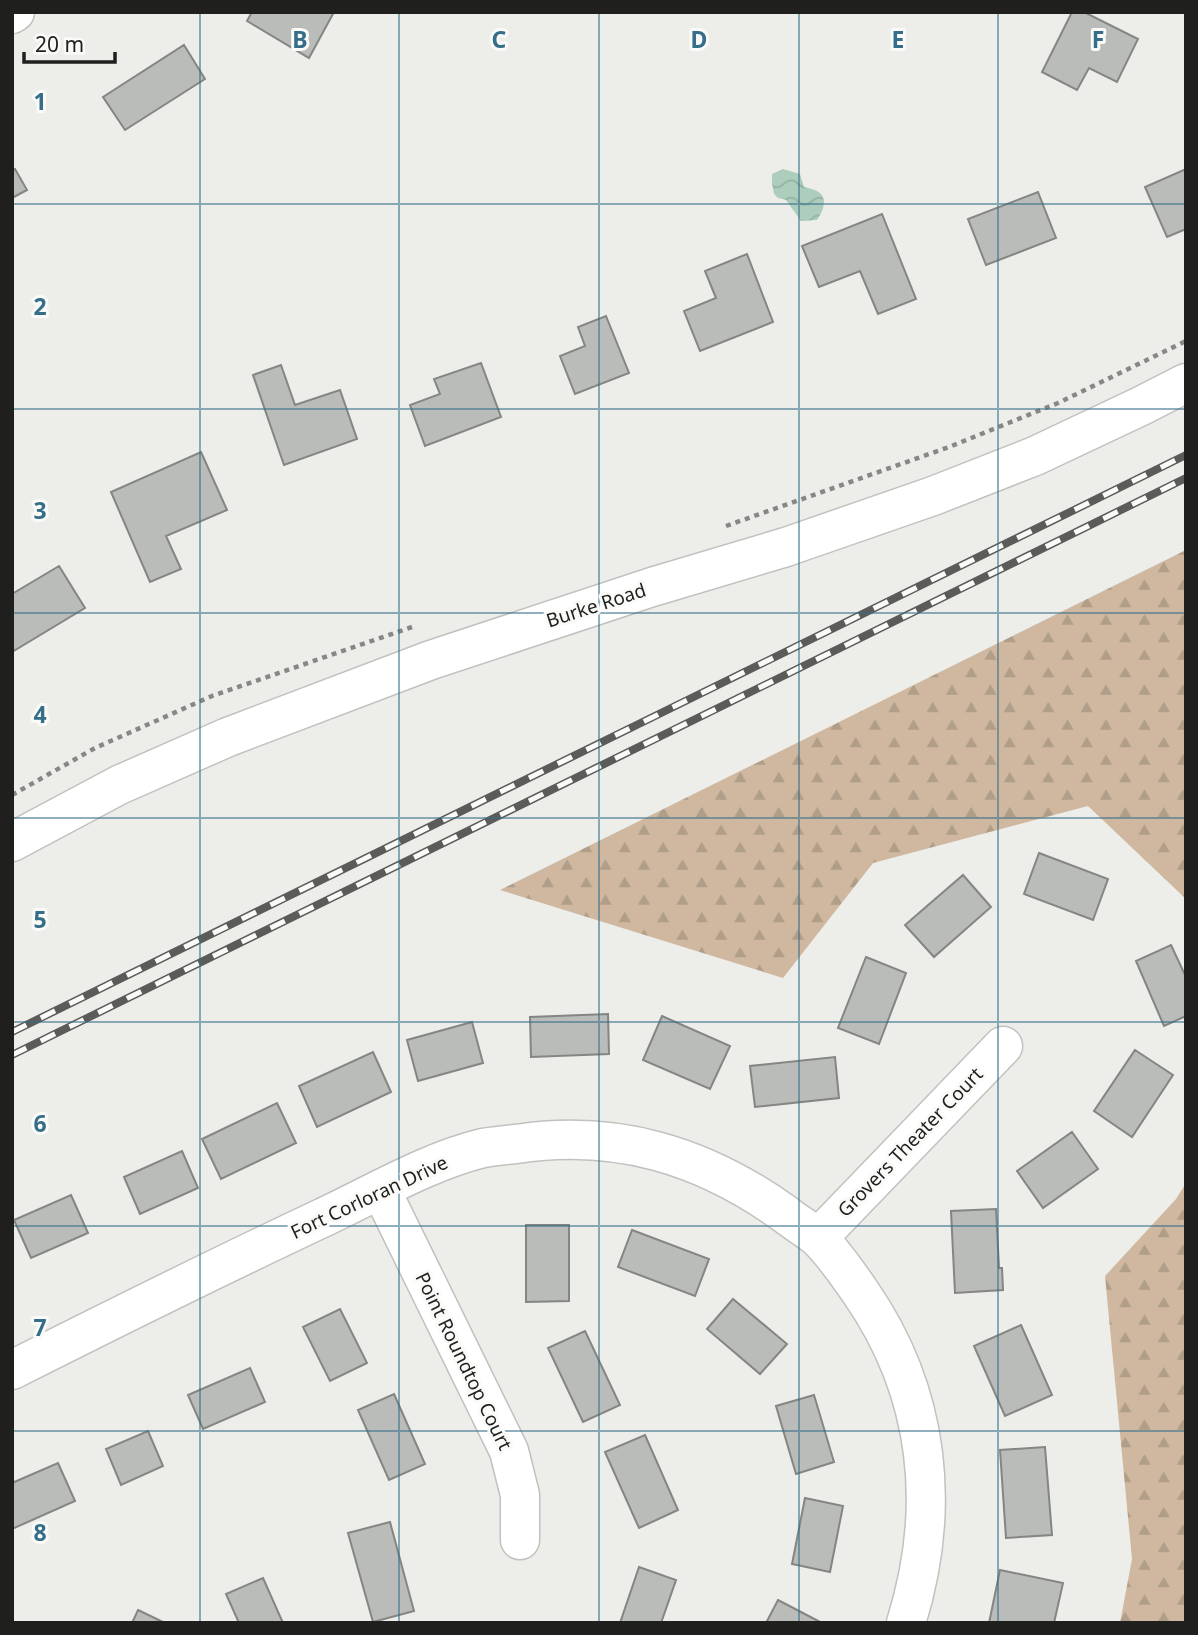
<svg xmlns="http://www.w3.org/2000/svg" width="1198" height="1635" font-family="'Noto Sans',sans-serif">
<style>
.forest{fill:url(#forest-firs)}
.water{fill:url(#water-waves)}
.building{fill:#babcb9;stroke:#848683;stroke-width:2}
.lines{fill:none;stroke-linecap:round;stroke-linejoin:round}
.minor-casing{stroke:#c1c2bf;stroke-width:41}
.path{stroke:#878785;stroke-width:4.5;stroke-dasharray:5 5;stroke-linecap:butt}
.minor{stroke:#fff;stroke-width:38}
.rail-casing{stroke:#5b5b59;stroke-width:8}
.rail{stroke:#fafbf8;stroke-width:5;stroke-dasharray:16;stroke-linecap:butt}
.grid{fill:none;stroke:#356e88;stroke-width:2;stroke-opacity:0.55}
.labels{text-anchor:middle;stroke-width:6;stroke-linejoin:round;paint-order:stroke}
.street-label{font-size:19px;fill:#1f1f1e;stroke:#fafbf8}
.grid-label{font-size:23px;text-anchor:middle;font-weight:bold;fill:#356e88;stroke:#fafbf8;stroke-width:6;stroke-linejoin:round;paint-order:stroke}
</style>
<defs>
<pattern id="forest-firs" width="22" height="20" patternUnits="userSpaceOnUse" patternTransform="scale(1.75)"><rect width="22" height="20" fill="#cfb89f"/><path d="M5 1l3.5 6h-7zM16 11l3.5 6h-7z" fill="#b19e88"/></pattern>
<pattern id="water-waves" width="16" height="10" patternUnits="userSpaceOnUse" patternTransform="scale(1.75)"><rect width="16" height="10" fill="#adcebd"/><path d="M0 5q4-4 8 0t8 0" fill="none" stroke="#94b0a2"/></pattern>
</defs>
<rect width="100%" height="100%" fill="#ededea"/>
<path class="forest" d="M1186,550V899L1088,806L873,863L783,978L500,890Z
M1186,1183V1623H1120L1132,1559L1105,1276L1176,1199Z"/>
<path class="water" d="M783,169L800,174L804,187C808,188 817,190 820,193C828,201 822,213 817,220L801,221L786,200L778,198L774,194L772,183V174Z"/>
<path class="building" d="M252,12H334L309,58L247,21Z
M1072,12H1084L1138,39L1117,82L1089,68L1077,90L1042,72Z
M184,45L205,79L125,130L103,97Z
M15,169L27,190L12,198V170Z
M1186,169V229L1167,237L1145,187Z
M1038,192L1056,238L986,265L968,219Z
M882,214L916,299L878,314L860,271L819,287L802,246Z
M747,254L773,322L700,351L684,311L716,298L705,271Z
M606,316L629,373L575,394L560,356L585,346L578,327Z
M481,363L501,417L425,446L410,405L440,394L434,379Z
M281,365L295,405L340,390L357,439L284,465L253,375Z
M201,452L227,510L166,536L181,569L150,582L111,492Z
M59,566L85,608L12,652V594Z
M1039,853L1108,879L1093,920L1024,894Z
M963,875L991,907L934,957L905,925Z
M1171,945L1186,977V1016L1164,1026L1136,961Z
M866,957L906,973L879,1044L838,1028Z
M608,1014L609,1054L531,1057L530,1017Z
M662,1016L730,1046L710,1089L643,1060Z
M472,1022L483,1063L418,1081L407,1040Z
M1135,1050L1173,1075L1132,1137L1094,1111Z
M373,1052L391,1092L317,1127L299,1086Z
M835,1057L839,1098L755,1107L750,1066Z
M277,1103L296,1143L221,1179L202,1139Z
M1072,1132L1098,1169L1043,1208L1017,1171Z
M182,1151L198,1188L140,1214L124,1177Z
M71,1195L88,1233L31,1258L14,1220Z
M996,1209L999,1268H1002L1003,1290L955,1293L951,1211Z
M526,1225H569V1301L526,1302Z
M632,1230L709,1259L695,1296L618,1267Z
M733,1299L787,1344L760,1374L707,1329Z
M340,1309L367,1363L330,1381L303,1327Z
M1021,1325L1052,1395L1005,1416L974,1346Z
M585,1331L620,1405L583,1422L548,1348Z
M250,1368L265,1402L203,1429L188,1395Z
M394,1394L425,1464L389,1480L358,1410Z
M814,1395L834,1462L796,1474L776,1406Z
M148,1431L163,1466L121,1485L106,1449Z
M645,1435L678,1510L639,1528L605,1452Z
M1045,1447L1052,1535L1006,1538L1000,1450Z
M58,1463L75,1501L12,1529V1483Z
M805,1498L843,1506L830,1572L792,1564Z
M390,1522L414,1611L373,1622L348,1533Z
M639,1567L676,1580L661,1623H620Z
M1000,1570L1063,1583L1054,1623H989Z
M263,1578L283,1623H239L226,1594Z
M778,1600L822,1623H766Z
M138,1610L165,1623H132Z"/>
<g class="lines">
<g class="minor-casing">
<path id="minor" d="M12,14L15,12
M12,842L119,785L228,737L431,660L652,587L786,547L933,496L1035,456L1141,406L1186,383
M381,1190L509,1451L520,1495V1540
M818,1238L1003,1046
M12,1370C115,1318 218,1267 322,1218C373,1194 429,1161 483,1148C494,1146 505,1145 516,1144C616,1129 703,1155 785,1214C795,1222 807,1229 817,1237C831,1250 850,1277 861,1293C930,1393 942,1508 906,1623"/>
</g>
<path class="path" d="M726,526L949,447L1058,403L1186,341
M12,795L95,748L212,696L412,627"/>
<use href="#minor" class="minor"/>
<g class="rail-casing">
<path id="rail" d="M12,1032L1186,455
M12,1055L1186,478"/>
</g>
<use href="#rail" class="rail"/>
</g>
<path class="grid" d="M200,12V1623M399,12V1623M599,12V1623M799,12V1623M998,12V1623M12,204H1186M12,409H1186M12,613H1186M12,818H1186M12,1022H1186M12,1226H1186M12,1431H1186"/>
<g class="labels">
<g class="street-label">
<text transform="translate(596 605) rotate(-18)" y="7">Burke Road</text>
<text transform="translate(910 1142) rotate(-46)" y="7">Grovers Theater Court</text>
<text transform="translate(369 1197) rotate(-25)" y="7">Fort Corloran Drive</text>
<text transform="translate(464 1361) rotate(64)" y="7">Point Roundtop Court</text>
</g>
</g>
<g class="grid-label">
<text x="300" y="48">B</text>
<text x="499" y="48">C</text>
<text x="699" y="48">D</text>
<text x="898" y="48">E</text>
<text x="1098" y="48">F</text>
<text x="40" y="110">1</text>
<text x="40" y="315">2</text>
<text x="40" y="519">3</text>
<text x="40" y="723">4</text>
<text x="40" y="928">5</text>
<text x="40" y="1132">6</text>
<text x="40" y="1336">7</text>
<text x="40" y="1541">8</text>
</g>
<rect width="1198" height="1635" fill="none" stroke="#1f1f1e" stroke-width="28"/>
<path d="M24 52v10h91v-10" fill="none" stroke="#1f1f1e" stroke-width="3.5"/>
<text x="35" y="52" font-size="21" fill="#1f1f1e" stroke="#fafbf8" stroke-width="5" paint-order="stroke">20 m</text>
</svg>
